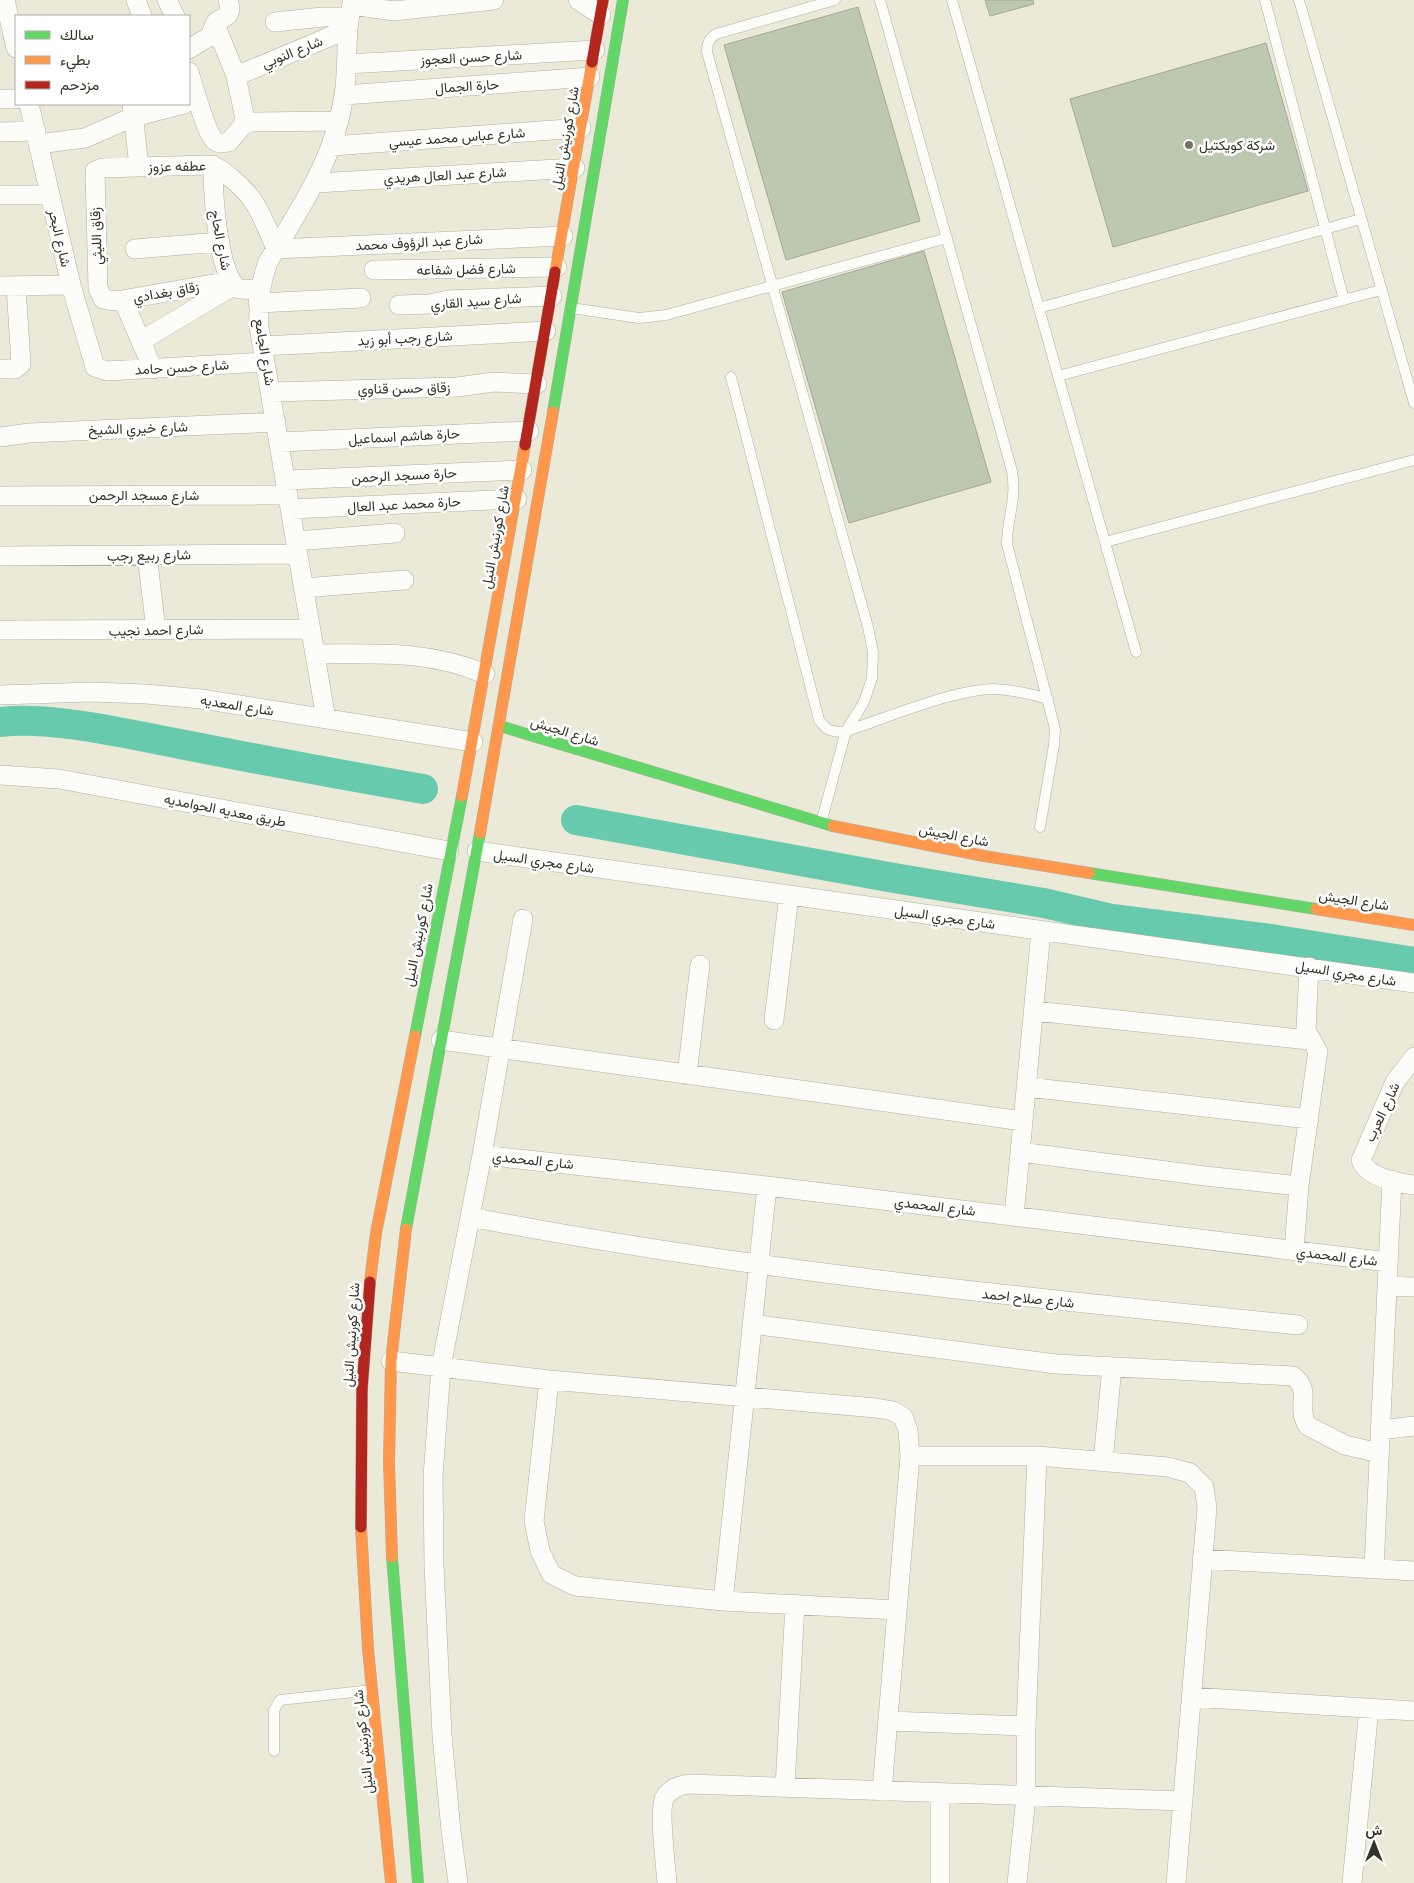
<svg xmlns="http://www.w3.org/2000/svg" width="1414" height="1883" font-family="'Golos Text',Vazirmatn,sans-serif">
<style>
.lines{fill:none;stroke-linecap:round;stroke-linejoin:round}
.river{stroke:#67caac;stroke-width:30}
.building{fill:#bdc8b1;stroke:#a4a69a}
.lane-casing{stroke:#b0afa1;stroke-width:11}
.street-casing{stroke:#b0afa1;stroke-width:20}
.fast-casing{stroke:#b0afa1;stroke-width:12}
.slow-casing{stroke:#b0afa1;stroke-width:12}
.jam-casing{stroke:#b0afa1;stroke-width:12}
.lane{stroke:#fcfcf9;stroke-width:10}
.street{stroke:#fcfcf9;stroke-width:19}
.fast{stroke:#63d668;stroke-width:11}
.slow{stroke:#ff974d;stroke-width:11}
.jam{stroke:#b3261e;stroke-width:11}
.poi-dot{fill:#747365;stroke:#fff;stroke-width:2}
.labels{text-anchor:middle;stroke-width:5;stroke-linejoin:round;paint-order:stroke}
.street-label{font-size:14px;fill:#343327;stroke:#fff}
.poi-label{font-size:14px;fill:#343327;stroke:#fff;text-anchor:start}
</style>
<rect width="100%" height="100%" fill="#ebead9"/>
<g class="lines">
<path class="river" d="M0,722C52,716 128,734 180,744C261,760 342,775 423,789
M576,820L894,878L1044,903L1112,919L1271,939L1414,962"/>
</g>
<path class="building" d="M985,0H1033L1034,4L990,16Z
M858,7L920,221L786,260L724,45Z
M1266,43L1308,191L1113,247L1070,99Z
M924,251L991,482L849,523L782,292Z"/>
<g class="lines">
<g class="lane-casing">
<path id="lane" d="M880,0L1012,471C1017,501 1007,517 1007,544L1055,729L1054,745L1040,827
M952,0L1136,652
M1265,0L1344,300
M1299,0L1414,403
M571,308L639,318L666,315L947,238
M1039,308L1361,219
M1058,376L1381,290
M731,377L819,720C827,731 833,733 846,731C887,718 954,689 995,689C1014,690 1031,694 1048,699
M1105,542L1414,460
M821,823L846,731L864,702L872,678L873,652L868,627L707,52C707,43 709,39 716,34L835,0
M274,1751V1710L280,1700L372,1690"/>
</g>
<g class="street-casing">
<path id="street" d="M5,0L16,48
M136,0L142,16
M167,0L175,16
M578,0L601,15
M352,5L394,11L494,0
M275,22L323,17H349
M215,24L236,76L246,124
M189,49L210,36L216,22L228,15L230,9L228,0
M347,64L595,50
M189,72C194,87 205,130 214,140C218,144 224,143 229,142L243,125L251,122L339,121
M236,76L348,29
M345,95L590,77
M0,99H16
M29,104L71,285L95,367L107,371L265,362
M132,104L139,167
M0,132L36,131
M38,144L85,138L133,117L184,104
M332,146L581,128
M213,165C213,191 217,276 239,289L260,290
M316,183L575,168
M0,195H50
M135,249L220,242
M374,270L557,267
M230,281L116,301L103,299L98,288L95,171L102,168L208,165C217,166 224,172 231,178C257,198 263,219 276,249L563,236
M0,286L71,285
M123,300L153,369
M258,303L361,298
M399,305L430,304L448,300L552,296
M141,341L233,286
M263,346L546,331
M0,369H15L21,364L16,286
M271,392L457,387L494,382L537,384
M0,437L29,433L276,422
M279,442L529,431
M286,480L522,470
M0,496L288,495
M291,509L517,499
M296,541L395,533
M147,555L156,630
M0,556L298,554
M304,588L404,580
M0,630L311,629
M316,654C376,654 429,650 485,674
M0,695L91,692L146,694L201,699L473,742
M326,719L259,327C258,303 260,283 268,262C300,208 335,159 344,95C349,64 344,31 353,0
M0,775L59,779L449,851
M477,851L1414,983
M1034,1011L1309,1040
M774,1020L789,895
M441,1040L1023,1121
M1414,1057L1395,1082L1361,1160C1366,1177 1398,1183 1414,1185
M687,1075L700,965
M1027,1087L1309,1119
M1020,1152L1205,1176L1299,1186L1317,1057L1318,1052L1306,1030L1309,967
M482,1155L767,1186L1388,1262
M1014,1216L1041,931
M470,1217C744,1270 1021,1297 1298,1325
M1294,1250L1299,1186
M1387,1286L1414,1287
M752,1324L1056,1364L1293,1376C1313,1391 1295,1408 1308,1426L1345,1445L1379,1453
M391,1361L549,1380L876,1408L893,1411L903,1417L908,1430L910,1456L882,1791
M549,1380L534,1521L540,1551L551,1574L575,1586L723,1601L897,1610
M1381,1430L1414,1426
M910,1456H1037L1168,1467L1190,1473L1204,1487L1207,1508L1176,1883
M1103,1462L1112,1367
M1202,1559L1414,1571
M1374,1568L1392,1180
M723,1601L767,1186
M1191,1697L1414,1711
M889,1721L1026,1726
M785,1787L795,1604
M940,1794V1883
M458,1883L451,1831L442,1735L434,1566L433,1477L441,1367L482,1155L523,919
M667,1883C666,1867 658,1808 665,1797C671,1788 679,1786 688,1784L1183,1801
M1017,1883L1026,1797V1726L1037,1456
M1352,1883L1369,1708"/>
</g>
<g class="fast-casing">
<path id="fast" d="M553,412L623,0
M500,726L833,826
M1089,873L1316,909
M415,1036L462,796
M406,1229L480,833
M392,1557L418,1883"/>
</g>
<g class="slow-casing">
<path id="slow" d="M555,272L592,62
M462,796L525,445
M833,826L984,856L1089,873
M480,833L553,412
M1316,909L1414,925
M370,1282L376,1233L415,1036
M361,1527L368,1649L391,1883
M392,1557L389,1462L391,1361L406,1229"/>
</g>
<g class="jam-casing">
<path id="jam" d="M592,62L603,0
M525,445L555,272
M361,1527L362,1389L370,1282"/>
</g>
<use href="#lane" class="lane"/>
<use href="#street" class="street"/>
<use href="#fast" class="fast"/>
<use href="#slow" class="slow"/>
<use href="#jam" class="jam"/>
</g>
<circle class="poi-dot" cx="1189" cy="145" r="5"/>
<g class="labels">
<g class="street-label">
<text transform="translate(292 52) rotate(-22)" y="5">شارع النوبي</text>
<text transform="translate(471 57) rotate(-3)" y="5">شارع حسن العجوز</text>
<text transform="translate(467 86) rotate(-4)" y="5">حارة الجمال</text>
<text transform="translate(457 137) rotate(-4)" y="5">شارع عباس محمد عيسي</text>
<text transform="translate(565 138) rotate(-80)" y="5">شارع كورنيش النيل</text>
<text transform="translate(177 166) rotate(-1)" y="5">عطفه عزوز</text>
<text transform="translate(445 175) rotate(-3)" y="5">شارع عبد العال هريدي</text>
<text transform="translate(96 236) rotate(-92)" y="5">زقاق الليثي</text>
<text transform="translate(60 238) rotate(77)" y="5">شارع البحر</text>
<text transform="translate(221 240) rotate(79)" y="5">شارع الحاج</text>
<text transform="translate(419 242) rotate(-3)" y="5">شارع عبد الرؤوف محمد</text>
<text transform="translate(466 269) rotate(-1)" y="5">شارع فضل شفاعه</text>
<text transform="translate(166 292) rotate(-10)" y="5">زقاق بغدادي</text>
<text transform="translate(476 301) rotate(-4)" y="5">شارع سيد القاري</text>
<text transform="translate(405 338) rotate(-3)" y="5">شارع رجب أبو زيد</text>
<text transform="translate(265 352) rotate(81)" y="5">شارع الجامع</text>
<text transform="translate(182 367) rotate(-3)" y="5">شارع حسن حامد</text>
<text transform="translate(404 388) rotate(-1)" y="5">زقاق حسن قناوي</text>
<text transform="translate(138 428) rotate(-2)" y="5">شارع خيري الشيخ</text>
<text transform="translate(404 436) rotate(-3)" y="5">حارة هاشم اسماعيل</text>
<text transform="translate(404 475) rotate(-3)" y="5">حارة مسجد الرحمن</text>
<text x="144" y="500">شارع مسجد الرحمن</text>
<text transform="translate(404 504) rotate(-3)" y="5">حارة محمد عبد العال</text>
<text transform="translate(495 537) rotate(-80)" y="5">شارع كورنيش النيل</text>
<text transform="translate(149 555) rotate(-1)" y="5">شارع ربيع رجب</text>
<text transform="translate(156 630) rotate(-1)" y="5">شارع احمد نجيب</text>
<text transform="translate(237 705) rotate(9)" y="5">شارع المعديه</text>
<text transform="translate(565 731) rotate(17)" y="5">شارع الجيش</text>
<text transform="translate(225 810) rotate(11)" y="5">طريق معديه الحوامديه</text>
<text transform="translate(954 835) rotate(11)" y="5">شارع الجيش</text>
<text transform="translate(544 861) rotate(8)" y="5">شارع مجري السيل</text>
<text transform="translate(1354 900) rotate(9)" y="5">شارع الجيش</text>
<text transform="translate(945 917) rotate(8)" y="5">شارع مجري السيل</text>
<text transform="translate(418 935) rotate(-79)" y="5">شارع كورنيش النيل</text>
<text transform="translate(1346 973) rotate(9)" y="5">شارع مجري السيل</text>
<text transform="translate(1382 1112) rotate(-65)" y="5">شارع العرب</text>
<text transform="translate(533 1160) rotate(6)" y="5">شارع المحمدي</text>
<text transform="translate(935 1206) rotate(7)" y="5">شارع المحمدي</text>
<text transform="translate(1337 1256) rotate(7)" y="5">شارع المحمدي</text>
<text transform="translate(1028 1298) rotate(6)" y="5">شارع صلاح احمد</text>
<text transform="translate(351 1335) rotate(-86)" y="5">شارع كورنيش النيل</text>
<text transform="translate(363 1742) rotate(-96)" y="5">شارع كورنيش النيل</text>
</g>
<g class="poi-label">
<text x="1199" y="150">شركة كويكتيل</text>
</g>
</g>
<rect x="15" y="15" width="175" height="90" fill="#ffffff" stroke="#aeada9"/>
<rect x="25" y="31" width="25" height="8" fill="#63d668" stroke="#aeada9"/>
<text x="60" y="40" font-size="15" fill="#343327">سالك</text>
<rect x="25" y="56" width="25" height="8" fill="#ff974d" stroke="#aeada9"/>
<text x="60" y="65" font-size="15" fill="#343327">بطيء</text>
<rect x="25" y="81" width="25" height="8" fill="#b3261e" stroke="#aeada9"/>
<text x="60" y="90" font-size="15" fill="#343327">مزدحم</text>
<g transform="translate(1374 1843)" stroke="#ffffff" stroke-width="4" paint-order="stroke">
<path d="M0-4L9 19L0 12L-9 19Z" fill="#343327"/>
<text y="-8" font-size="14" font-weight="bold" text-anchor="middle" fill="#343327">ش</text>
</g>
</svg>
